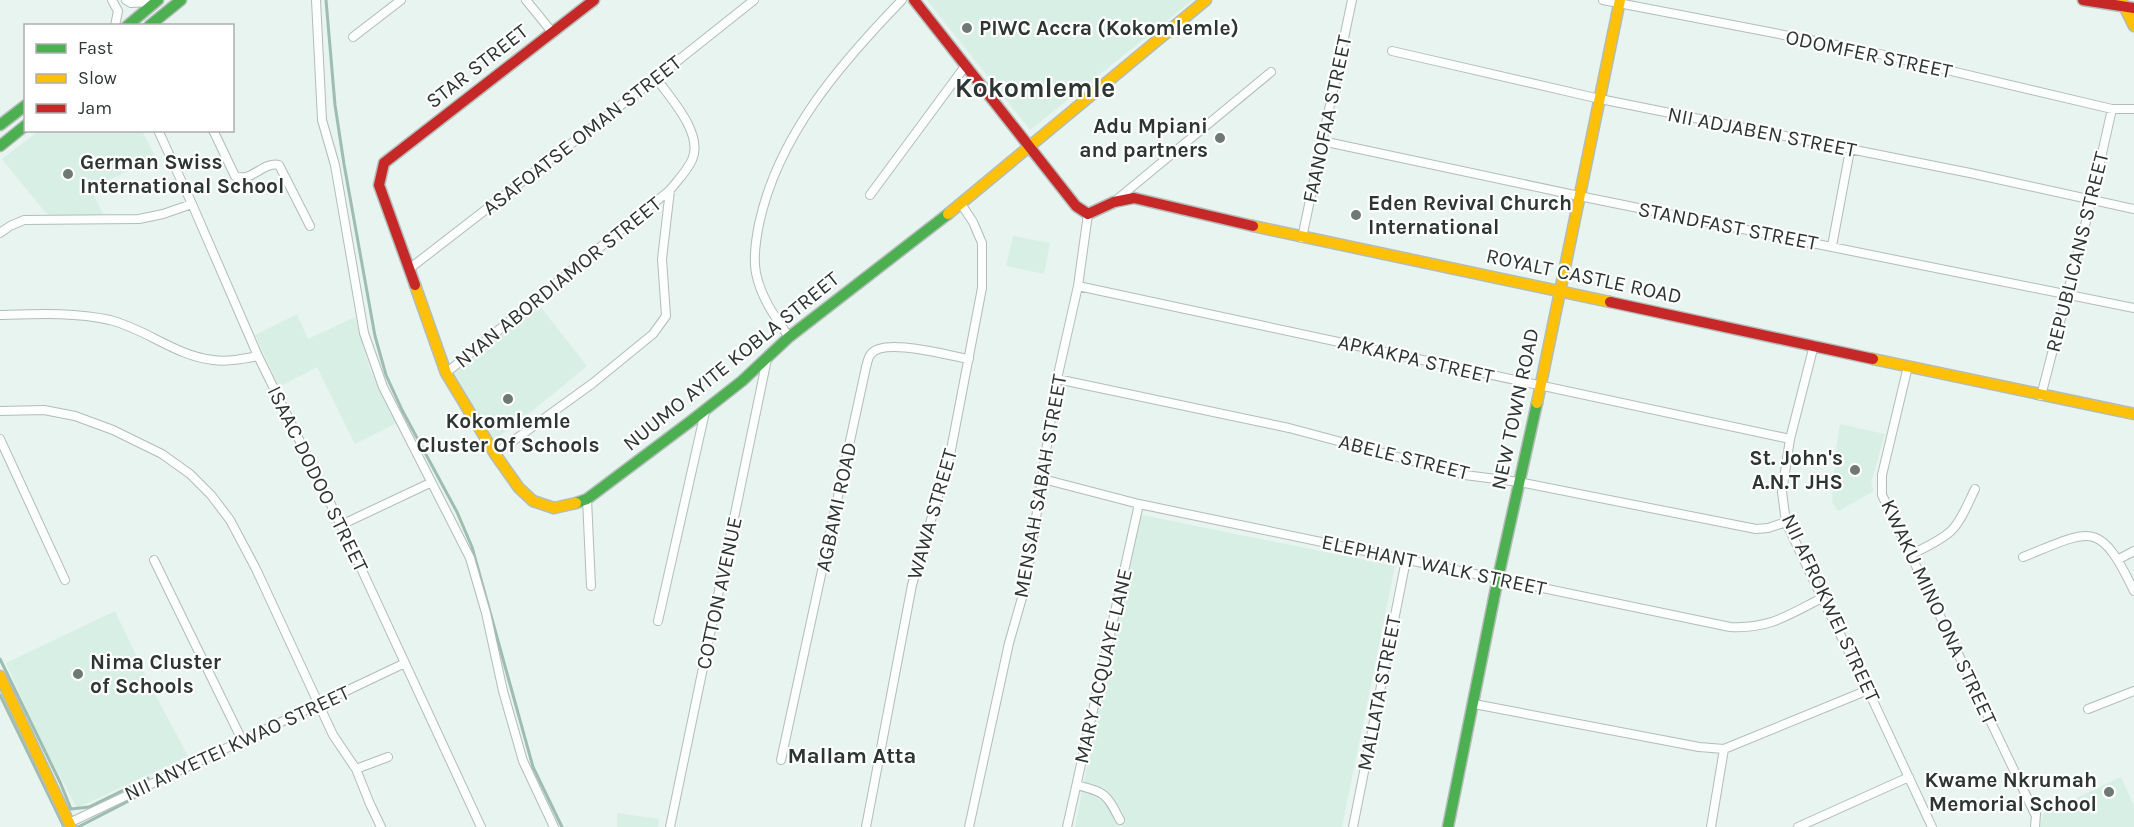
<svg xmlns="http://www.w3.org/2000/svg" width="2134" height="827" font-family="Karla,sans-serif">
<style>
.built{fill:#d8efe6}
.lines{fill:none;stroke-linecap:round;stroke-linejoin:round}
.stream{stroke:#9dbdb1;stroke-width:3}
.street-casing{stroke:#b3bcb9;stroke-width:10}
.fast-casing{stroke:#b3bcb9;stroke-width:13}
.slow-casing{stroke:#b3bcb9;stroke-width:13}
.jam-casing{stroke:#b3bcb9;stroke-width:13}
.street{stroke:#fcfdfd;stroke-width:8}
.fast{stroke:#4caf50;stroke-width:10}
.slow{stroke:#ffc107;stroke-width:10}
.jam{stroke:#c62828;stroke-width:10}
.poi-dot{fill:#6e7874;stroke:#fff;stroke-width:2}
.labels{text-anchor:middle;stroke-width:4.5;stroke-linejoin:round;paint-order:stroke}
.poi-label{font-size:21px;font-weight:bold;fill:#2d3632;stroke:#fff;text-anchor:start}
.street-label{font-size:21px;fill:#2d3632;stroke:#fff}
.neighbourhood-label{font-size:22px;font-weight:bold;fill:#2d3632;stroke:#fff}
.district-label{font-size:27px;font-weight:bold;fill:#2d3632;stroke:#fff}
</style>
<rect width="100%" height="100%" fill="#e8f4ef"/>
<path class="built" d="M927,0H1193L1030,130Z
M40,130L142,131L156,158L90,189L105,217H53L45,212L2,159Z
M1013,236L1050,243L1044,274L1006,266Z
M535,300L587,366L509,430L494,439L449,367Z
M297,314L308,339L355,317L370,370L397,423L355,444L317,367L279,387L255,335Z
M1840,424L1885,434L1871,483L1874,491L1838,511L1832,502L1835,456Z
M1137,514L1395,566L1342,827H1075Z
M115,611L150,685L188,756L77,808L39,737L6,663Z
M2121,777L2134,806V827H2039L2044,813Z
M617,813L659,819L658,827H617Z"/>
<g class="lines">
<path class="stream" d="M326,0L335,105L344,164L375,336L386,375L402,410L457,512L472,547L533,767L562,827
M0,659L60,782L71,809L89,807L148,778
M0,695L64,827
M78,827L150,790"/>
<g class="street-casing">
<path id="street" d="M112,0L118,11L115,26
M126,0L131,3L152,2
M316,0L322,120L335,165L364,333L383,387L470,558L486,613L503,691L523,761L554,827
M526,0L552,32
M1603,0L1867,51L2112,109H2134
M353,37L401,0
M1392,51L1600,99L1970,173L2134,209
M158,130L192,204L258,356L341,525L481,827
M213,130L235,176C252,183 263,161 279,165L310,226
M1322,141L1579,196L2134,308
M870,195L966,65
M1115,201L1271,72
M0,233L10,226L24,220L139,219L163,214L192,204
M1302,238L1352,0
M1832,246L1850,150
M409,269L656,78L754,0
M1078,286C1316,335 1552,390 1790,439
M0,315C36,314 74,312 110,320C146,329 176,356 213,360C228,362 243,359 258,356
M789,337C775,317 761,298 756,273C753,258 756,239 759,224C778,135 841,63 902,0
M1814,345L1790,439L1782,492L1786,522L1822,598L1868,690L1932,827
M1908,366L1882,475V495L2035,814H2036L2035,827
M446,373L670,190C677,181 687,171 692,160C704,134 671,99 656,78
M1057,379L1289,428L1465,475L1519,482L1756,529L1768,528L1786,522
M2041,396L2092,198L2112,109
M0,411L44,410L75,416L113,430L162,454L190,474L211,495L230,520L256,569L333,735L356,769L388,757
M0,439L65,580
M495,454L593,383L653,334L666,316L662,259L670,190
M1043,479L1139,504L1730,627C1770,629 1788,615 1822,598
M587,499L591,586
M341,525L430,483
M1910,555C1924,548 1940,541 1951,531C1962,520 1968,503 1975,489
M2023,557C2091,530 2099,518 2134,591
M2119,559L2134,551
M154,560L242,740
M658,621L705,412
M1474,704L1699,747L1724,749L1868,690
M2088,709L2134,691
M781,760L866,367C867,364 868,357 871,354C884,337 949,356 969,359
M356,769L370,804L381,827
M1077,785C1106,793 1106,793 1120,820
M69,823L405,663
M670,827L767,359
M866,827L912,585L950,455L982,288V243L973,222L961,204
M969,827L1009,643L1026,584L1057,379L1078,286L1088,214
M1067,827L1139,504
M1353,827L1406,560
M1711,827L1724,749
M1798,827L1909,777"/>
</g>
<g class="fast-casing">
<path id="fast" d="M127,26L158,0
M149,26L181,0
M0,125L26,105
M0,146L26,125
M576,503L587,499L691,421L742,381L789,337L948,214
M1448,827L1498,578L1537,403"/>
</g>
<g class="slow-casing">
<path id="slow" d="M2122,2L2134,26
M948,214L1206,0
M1253,226L1610,302
M415,285L446,373L495,454L519,488L533,501L554,508L576,503
M1873,359L2134,414
M1537,403L1620,0
M0,676L71,827"/>
</g>
<g class="jam-casing">
<path id="jam" d="M914,0L1076,206L1088,214L1114,202L1134,198L1253,226
M2083,0L2134,8
M415,285L379,185L384,163L594,0
M1610,302L1873,359"/>
</g>
<use href="#street" class="street"/>
<use href="#fast" class="fast"/>
<use href="#slow" class="slow"/>
<use href="#jam" class="jam"/>
</g>
<g class="poi-dot">
<circle cx="967" cy="28" r="6"/>
<circle cx="1220" cy="138" r="6"/>
<circle cx="68" cy="174" r="6"/>
<circle cx="1356" cy="215" r="6"/>
<circle cx="508" cy="399" r="6"/>
<circle cx="1855" cy="470" r="6"/>
<circle cx="78" cy="674" r="6"/>
<circle cx="2109" cy="792" r="6"/>
</g>
<g class="labels">
<g class="poi-label">
<text x="979" y="35">PIWC Accra (Kokomlemle)</text>
<text x="1208" y="133" text-anchor="end">Adu Mpiani<tspan x="1208" dy="24">and partners</tspan></text>
<text x="80" y="169">German Swiss<tspan x="80" dy="24">International School</tspan></text>
<text x="1368" y="210">Eden Revival Church<tspan x="1368" dy="24">International</tspan></text>
<text x="508" y="428" text-anchor="middle">Kokomlemle<tspan x="508" dy="24">Cluster Of Schools</tspan></text>
<text x="1843" y="465" text-anchor="end">St. John's<tspan x="1843" dy="24">A.N.T JHS</tspan></text>
<text x="90" y="669">Nima Cluster<tspan x="90" dy="24">of Schools</tspan></text>
<text x="2097" y="787" text-anchor="end">Kwame Nkrumah<tspan x="2097" dy="24">Memorial School</tspan></text>
</g>
<g class="street-label">
<text transform="translate(1869 54) rotate(12)" y="7">ODOMFER STREET</text>
<text transform="translate(477 66) rotate(-38)" y="7">STAR STREET</text>
<text transform="translate(1327 119) rotate(-78)" y="7">FAANOFAA STREET</text>
<text transform="translate(1762 132) rotate(11)" y="7">NII ADJABEN STREET</text>
<text transform="translate(582 135) rotate(-38)" y="7">ASAFOATSE OMAN STREET</text>
<text transform="translate(1728 226) rotate(11)" y="7">STANDFAST STREET</text>
<text transform="translate(2077 252) rotate(-76)" y="7">REPUBLICANS STREET</text>
<text transform="translate(1584 276) rotate(12)" y="7">ROYALT CASTLE ROAD</text>
<text transform="translate(558 282) rotate(-39)" y="7">NYAN ABORDIAMOR STREET</text>
<text transform="translate(1416 359) rotate(13)" y="7">APKAKPA STREET</text>
<text transform="translate(731 361) rotate(-39)" y="7">NUUMO AYITE KOBLA STREET</text>
<text transform="translate(1515 409) rotate(-78)" y="7">NEW TOWN ROAD</text>
<text transform="translate(1404 457) rotate(14)" y="7">ABELE STREET</text>
<text transform="translate(318 479) rotate(64)" y="7">ISAAC DODOO STREET</text>
<text transform="translate(1040 486) rotate(-80)" y="7">MENSAH SABAH STREET</text>
<text transform="translate(836 507) rotate(-78)" y="7">AGBAMI ROAD</text>
<text transform="translate(932 514) rotate(-74)" y="7">WAWA STREET</text>
<text transform="translate(1434 565) rotate(12)" y="7">ELEPHANT WALK STREET</text>
<text transform="translate(719 593) rotate(-78)" y="7">COTTON AVENUE</text>
<text transform="translate(1831 608) rotate(65)" y="7">NII AFROKWEI STREET</text>
<text transform="translate(1939 612) rotate(65)" y="7">KWAKU MINO ONA STREET</text>
<text transform="translate(1103 666) rotate(-77)" y="7">MARY ACQUAYE LANE</text>
<text transform="translate(1379 693) rotate(-79)" y="7">MALLATA STREET</text>
<text transform="translate(237 743) rotate(-25)" y="7">NII ANYETEI KWAO STREET</text>
</g>
<g class="neighbourhood-label">
<text x="852" y="763">Mallam Atta</text>
</g>
<g class="district-label">
<text x="1035" y="97">Kokomlemle</text>
</g>
</g>
<rect x="24" y="24" width="210" height="108" fill="#ffffff" stroke="#abafad" stroke-width="1.5"/>
<rect x="36" y="44" width="30" height="9" fill="#4caf50" stroke="#abafad" stroke-width="1.5"/>
<text x="78" y="54" font-size="18" fill="#2d3632">Fast</text>
<rect x="36" y="74" width="30" height="9" fill="#ffc107" stroke="#abafad" stroke-width="1.5"/>
<text x="78" y="84" font-size="18" fill="#2d3632">Slow</text>
<rect x="36" y="104" width="30" height="9" fill="#c62828" stroke="#abafad" stroke-width="1.5"/>
<text x="78" y="114" font-size="18" fill="#2d3632">Jam</text>
</svg>
